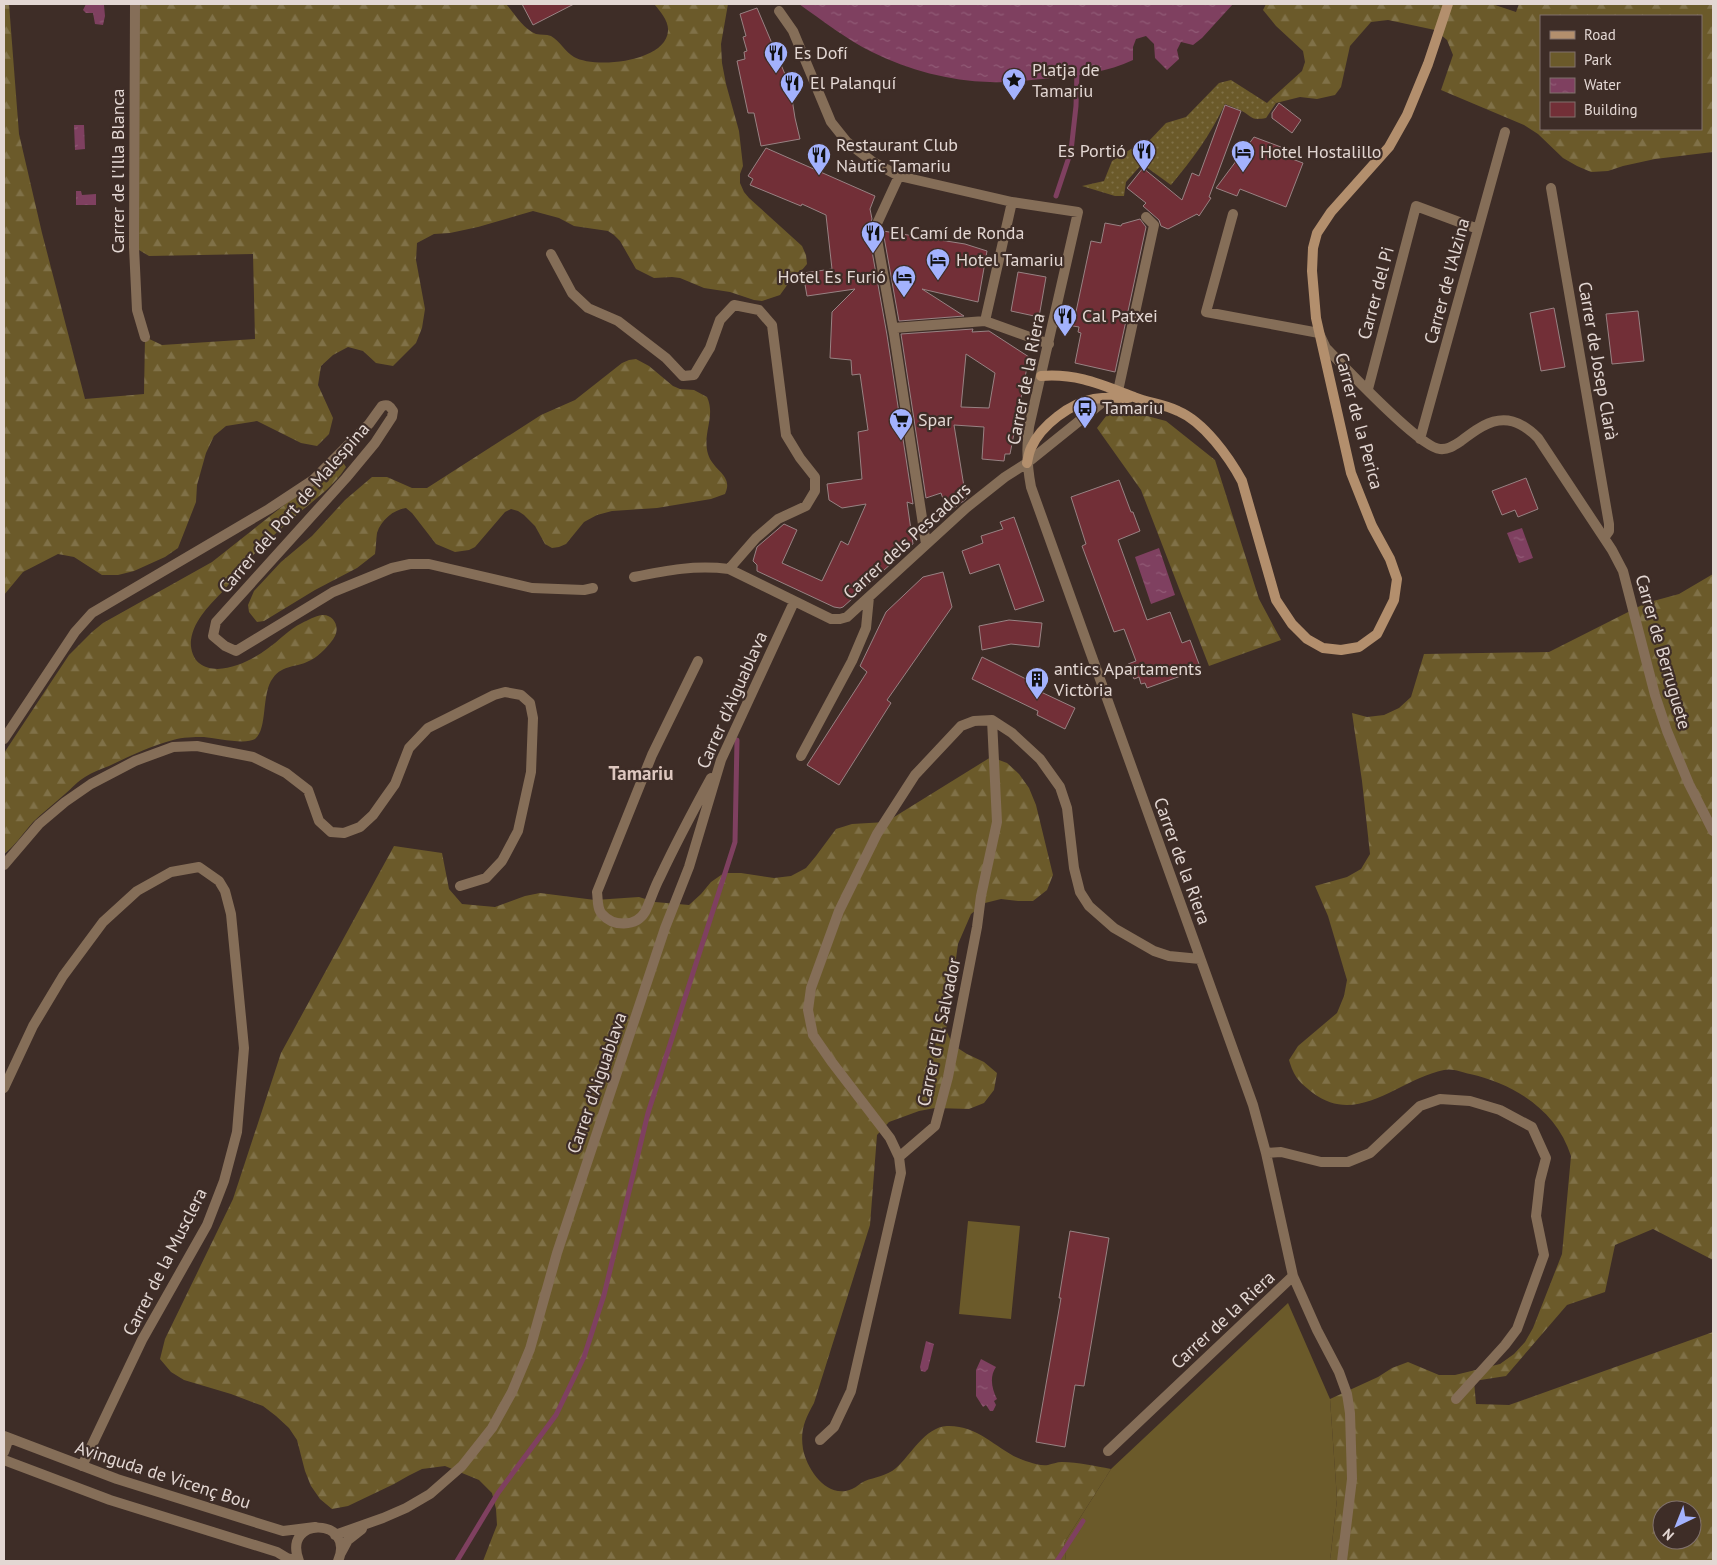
<svg xmlns="http://www.w3.org/2000/svg" width="1717" height="1565" font-family="'PT Sans',sans-serif">
<style>
.grass{fill:url(#grass-dots)}
.forest{fill:url(#forest-firs);fill-rule:evenodd}
.park{fill:#6b5a2a}
.water{fill:url(#water-ripples)}
.lines{fill:none;stroke-linecap:round;stroke-linejoin:round}
.stream{stroke:#7f4060;stroke-width:5}
.building{fill:#722f37;stroke:#988283;fill-rule:evenodd}
.street{stroke:#856e58;stroke-width:10}
.secondary{stroke:#b38f6d;stroke-width:10}
.labels{text-anchor:middle;stroke-width:4.5;stroke-linejoin:round;paint-order:stroke}
.poi-label{font-size:18px;fill:#e3d7d3;stroke:#3e2d27;text-anchor:start}
.street-label{font-size:18px;fill:#e3d7d3;stroke:#3e2d27}
.neighbourhood-label{font-size:19px;font-weight:bold;fill:#dec7bf;stroke:#3e2d27}
</style>
<defs>
<pattern id="grass-dots" width="8" height="8" patternUnits="userSpaceOnUse" patternTransform="scale(1.25)"><rect width="8" height="8" fill="#6b5a2a"/><path d="M2 2h.1M6 6h.1" fill="none" stroke="#807148" stroke-width="1.8" stroke-linecap="round"/></pattern>
<pattern id="forest-firs" width="22" height="20" patternUnits="userSpaceOnUse" patternTransform="scale(1.25)"><rect width="22" height="20" fill="#6b5a2a"/><path d="M5 1l3.5 6h-7zM16 11l3.5 6h-7z" fill="#807148"/></pattern>
<pattern id="water-ripples" width="26" height="14" patternUnits="userSpaceOnUse" patternTransform="scale(1.25)"><rect width="26" height="14" fill="#7f4060"/><path d="M2 4q2-2 4 0t4 0M15 11q2-2 4 0t4 0" fill="none" stroke="#915b76"/></pattern>
</defs>
<rect width="100%" height="100%" fill="#3e2d27"/>
<path class="grass" d="M1231,80L1267,103L1271,99L1276,103L1266,118C1249,121 1253,116 1240,110C1235,108 1230,106 1225,104C1211,134 1192,160 1171,185L1142,164L1126,182L1124,196H1115L1082,186L1104,181L1112,161L1131,149L1147,143L1166,123L1186,117L1219,83Z"/>
<path class="forest" d="M4,4H9L19,134L42,233L85,399L144,394L145,337L162,345L255,339L253,254L149,256L134,247L135,4H506C514,13 524,30 536,34C541,35 546,34 551,36C560,41 565,52 574,57C595,69 666,62 668,31C669,21 660,11 654,4H728L721,44L722,63L726,84L739,131L743,166L740,174V183L744,192L749,198L802,246L806,255L807,264L802,270L795,274L780,295L762,301L754,300L730,292L704,288L680,278L672,277L654,278L636,269L620,241L614,235L608,231L574,226L559,218L533,211L478,227L450,233L434,234L417,243L416,260L425,309L422,328L416,343L393,366L376,363L363,351L348,347L333,355L321,366L318,385L333,418L329,434L317,446L301,443L257,421L226,426L214,436L206,453L197,485L196,502L178,548L165,557L134,571L118,575H102L74,557L58,554L23,572L4,595Z
M1266,4H1492L1516,12L1519,4H1713V152L1655,159L1623,166L1608,171L1591,172L1577,166L1563,158L1538,134L1524,125L1441,90L1453,55L1447,40L1435,30L1388,20L1371,22L1350,46L1341,87L1335,95L1317,99L1300,97L1276,103L1271,99L1302,71L1305,62L1303,51L1276,26L1263,10ZM1541,16H1701V129H1541Z
M636,359L649,366L673,386L680,389L694,390L707,397C716,417 702,433 708,454C713,471 734,475 725,494L711,499L657,508L612,511L597,515L584,522L566,544L559,547L552,548L545,544L535,526L524,515L518,511L511,509L505,512L475,547L469,550L455,552L436,544L412,513L406,508C393,510 381,520 377,533C376,540 376,547 375,554L357,568L315,590L264,621L257,622L249,612L248,605L254,591L281,562L312,536L345,500L372,477H387L412,488H427L541,415L575,400L622,363L629,360Z
M1113,407L1166,421L1215,460L1259,599L1281,640L1209,666L1141,490L1097,428Z
M342,461L346,467C333,488 311,502 293,518C276,533 258,549 243,566C236,574 231,582 224,590C211,604 194,619 191,640C190,648 193,658 199,663C218,678 251,661 267,649C279,641 289,629 302,623C308,620 315,616 322,615C333,614 340,626 335,636C331,644 319,656 311,660C297,668 283,664 273,678C261,693 268,729 255,739C245,745 216,738 204,737C193,737 183,737 173,740C151,746 130,756 109,766C101,769 93,772 85,777C78,781 72,788 65,794C55,803 43,812 33,822C23,833 16,845 4,854V753L69,655L92,632L103,623L212,562L336,464Z
M1713,574V1260L1653,1229L1615,1245L1605,1292L1567,1305L1506,1376L1474,1381L1476,1404L1509,1405L1713,1332V1561H1330L1337,1499L1330,1399L1378,1377L1392,1368L1408,1362L1439,1375H1455L1500,1364L1514,1354L1525,1342L1533,1328L1562,1254L1571,1156C1557,1111 1515,1084 1470,1074C1462,1072 1452,1068 1444,1070C1399,1079 1358,1127 1313,1093C1299,1082 1294,1077 1289,1060L1298,1046L1337,1013L1344,996L1347,980L1328,916L1315,886L1347,877L1361,869L1370,854L1362,781L1352,713L1367,717L1384,715L1399,708L1411,697L1424,654L1549,652L1646,603L1679,594ZM1662,1510H1692V1540H1662Z
M991,757L1007,763L1019,774L1029,788L1036,805L1053,875L1047,890L1033,901H1018L1001,899L985,903L971,914L958,944L946,1030L953,1045L967,1054L984,1062L997,1073L994,1090L984,1103L969,1109L935,1108L919,1111L889,1122L877,1135L870,1225L814,1403C805,1419 800,1430 803,1449C807,1470 828,1500 852,1489C857,1487 860,1483 865,1481C875,1477 887,1476 896,1468C911,1455 925,1427 947,1426C982,1425 999,1454 1029,1462C1035,1464 1042,1466 1048,1465C1052,1464 1057,1462 1062,1462C1078,1462 1095,1466 1111,1469L1064,1543L1066,1561H483L497,1525L496,1509L492,1493L479,1480L445,1466L422,1469L408,1476L394,1484L348,1506L332,1509L320,1499L311,1486L305,1471L297,1440L289,1428L276,1416L263,1406L231,1394L184,1380L171,1372L160,1359L165,1339L233,1199L281,1053L394,846L442,853L449,889L462,904L495,907L525,896L540,893L595,900L639,897L655,902L689,905L701,894L711,882L724,873H741L774,878L791,876L806,868L816,856L836,829L852,824L886,822Z"/>
<path class="park" d="M968,1221L1020,1226L1011,1319L959,1314Z
M1288,1303L1330,1399L1337,1499L1330,1561H1066L1064,1543L1111,1469Z"/>
<path class="water" d="M86,4L104,5L105,16L103,25L95,24L93,13H86L83,10Z
M799,4H1233L1202,38L1193,45L1181,42L1177,50L1179,59L1167,70L1155,58L1154,44L1146,36L1136,39L1133,47V60C1109,72 1078,75 1051,78C1031,80 1010,83 990,82C949,81 909,70 872,52C846,39 823,21 799,4Z
M74,125H84L85,149L75,150Z
M76,191H81L82,195L96,194V205H76Z
M1522,528L1533,558L1519,563L1507,533Z
M1159,548L1175,595L1151,604L1135,557Z
M926,1341L934,1344L928,1369L925,1372L921,1371L920,1367Z
M981,1359L996,1367C989,1377 992,1389 997,1399L994,1401L996,1405L993,1411H990L986,1405L983,1407L976,1396V1370Z"/>
<g class="lines">
<path class="stream" d="M1056,196L1071,151L1076,106L1077,71
M457,1561L498,1493L556,1415L584,1357L604,1295L648,1113L735,842L737,740
M1057,1561L1083,1521"/>
</g>
<path class="building" d="M522,4H574L533,25Z
M757,8L790,86L795,118L800,139L761,146L754,113H748L737,61L745,59L744,52L747,51L743,37L746,36L740,14Z
M1279,103L1301,120L1292,133L1272,118V113Z
M1225,105L1241,111L1209,197L1211,198L1199,216L1197,214L1168,229L1161,226L1159,220L1143,206L1146,203L1127,188L1143,168L1182,200L1192,173L1199,176Z
M1254,137L1281,147L1276,153L1303,163L1286,207L1240,189L1237,196L1216,188Z
M766,148L875,196L870,209L872,219L868,229L887,335L913,504L907,502L913,544L843,607L840,608L834,607L757,571V565L753,561L757,547L784,524L797,530L782,563L822,581L841,541L848,545L866,504L842,508L829,500L827,484L862,479L858,432L868,430L860,374L852,375L851,360L830,358L832,312L855,289L807,296L803,273L832,269L826,215L802,204L801,206L750,185L753,179L748,176Z
M1140,219L1146,227L1115,372L1075,363L1081,333L1078,332L1079,327L1073,326L1091,241L1101,243L1105,223L1121,226L1122,224Z
M883,231L965,244L987,251L978,302L922,289L964,316L899,321Z
M1018,272L1046,277L1039,317L1011,311Z
M1554,308L1565,367L1541,371L1530,313Z
M1638,311L1644,361L1612,364L1606,314Z
M973,329L972,332L989,331L1029,357L1010,454H1005L1004,461L982,459L984,427L954,425L966,499L948,513L941,493L926,498L901,334ZM966,354L995,373L989,408L961,407Z
M1526,478L1538,509L1518,517L1515,510L1502,515L1492,491Z
M1119,480L1131,512H1133L1140,531L1118,540L1147,620L1170,612L1182,643L1190,640L1199,664L1190,667L1192,672L1147,688L1145,683L1141,684L1139,677L1134,679L1128,664L1136,661L1124,629L1114,632L1082,546L1086,544L1071,497Z
M1014,517L1044,601L1015,610L999,564L970,574L962,551L983,543L981,536L1003,529L1000,522Z
M943,572L952,607L887,700L891,703L839,785L807,765L867,672L860,666L886,612L923,577Z
M1009,620L1042,623L1039,647L1011,644L982,650L979,626Z
M982,657L1044,688L1041,692L1075,708L1065,729L1037,715L1038,711L972,679Z
M1070,1231L1109,1238L1084,1386L1075,1385L1065,1447L1036,1442L1061,1298H1059Z"/>
<g class="lines">
<path class="street" d="M135,4L134,247L137,310L145,337
M779,11L793,31L831,122L847,142L873,162L899,176L1012,202L1078,212L1029,427C1026,448 1027,466 1031,487L1253,1105L1266,1153L1293,1276L1317,1330L1339,1372L1347,1394L1350,1413L1352,1479L1342,1561
M899,176L875,228L894,334L926,544
M1551,188L1609,524V531L1604,538
M1233,214L1206,312L1319,333L1326,348C1345,367 1419,447 1440,449C1448,450 1455,445 1461,441C1468,436 1475,430 1483,426C1505,414 1522,422 1538,438L1612,550L1623,571L1655,695L1667,731L1689,784L1713,831
M551,254L572,293L588,308L618,321L666,358L683,376L694,375L710,348L720,320L734,305L759,310L772,325L786,435L800,458L815,477V491L806,506L778,519L756,538L729,569
M985,321L1012,202
M893,328L985,321L1049,344
M1368,389L1416,206L1478,229
M1118,391L1154,225L1146,217
M1420,439L1505,132
M634,577C668,570 695,565 729,569L831,619H840L847,617L966,508L1005,477L1027,463L1109,397
M698,661L652,755L597,892C598,899 597,909 602,914C613,927 636,927 645,912C650,902 654,888 660,877C676,843 693,811 711,778
M4,739L75,632L92,613L269,509L313,480L369,424L382,406C388,404 390,406 393,411L392,417L375,443L346,478L216,622L213,636L225,646L236,651L333,592L392,568L410,564H429L532,588L584,590L593,588
M801,756L852,661L866,628L869,597
M4,865L39,824L65,802L91,784L135,761L173,747L197,746L253,757L286,773L308,790L319,821L331,832L344,833L360,827L373,815L395,784L409,748L428,728L494,695L505,692L521,695L530,703L533,718L531,772L518,831L502,861L486,878L460,886
M4,1088L33,1026L63,976L103,922L137,891L171,872L199,867L219,881L225,891L231,914L244,1048L237,1132L224,1181L207,1225L142,1340L82,1466
M1266,1153L1281,1152L1321,1162H1348L1370,1153L1420,1106L1440,1099L1470,1101L1500,1110L1532,1127L1546,1158L1540,1181L1536,1216L1544,1255L1517,1329L1505,1345L1456,1399
M899,1157L935,1126L948,1077L977,927L981,896L997,822L992,720
M4,1436L117,1479L283,1531L315,1527
M820,1440L834,1427L851,1391L901,1173L899,1157L890,1138L831,1061L813,1035L808,1010L811,988L839,911L877,834L915,775L961,726L974,721L992,720L1012,733L1040,759L1060,787L1067,808L1074,868L1080,892L1089,906L1114,928L1154,951L1169,956L1200,959
M1108,1451L1293,1276
M4,1452L9,1438
M4,1460L110,1500L277,1552L287,1558L298,1561
M335,1535L383,1518L406,1508L430,1494L462,1466L492,1428L512,1392L530,1349L557,1253L665,928L689,867L721,760L794,602
M341,1553L348,1540L362,1529
M299,1561C281,1515 357,1518 338,1561"/>
<path class="secondary" d="M1041,376C1077,373 1102,385 1134,397C1148,403 1164,404 1178,411C1204,422 1229,457 1242,481L1276,600L1292,624L1307,639L1323,648L1341,650L1359,647L1377,634L1394,600L1397,579L1390,559L1372,526L1351,473L1316,318L1312,271L1313,248L1317,233L1331,212L1389,147L1407,115L1428,64L1448,4
M1027,463C1028,458 1029,452 1031,448C1041,425 1071,403 1094,399C1106,397 1118,398 1129,398"/>
</g>
<defs>
<g id="restaurant-pin" transform="scale(1.25)"><path d="M0 17L-7.5 6A9.5 9.5 0 1 1 7.5 6Z" fill="#a3b2fd" stroke="#3e2d27"/><path d="M-5-6h1v4h1v-4h1v4h1v-4h1v5L-1.5 .5V6h-2V.5L-5-1ZM5-6V6H3V1.5H1.5Q1.5-4 5-6Z" fill="#111"/></g>
<g id="sight-pin" transform="scale(1.25)"><path d="M0 17L-7.5 6A9.5 9.5 0 1 1 7.5 6Z" fill="#a3b2fd" stroke="#3e2d27"/><path d="M0-6L1.8-2.2L6-1.7L2.9 1.2L3.7 5.4L0 3.3L-3.7 5.4L-2.9 1.2L-6-1.7L-1.8-2.2Z" fill="#111"/></g>
<g id="hotel-pin" transform="scale(1.25)"><path d="M0 17L-7.5 6A9.5 9.5 0 1 1 7.5 6Z" fill="#a3b2fd" stroke="#3e2d27"/><path d="M-6-4.5h1.5V1H6V5H4.5V3h-9V5H-6ZM-4 0a1.8 1.8 0 1 1 3.6 0ZM.5 0V-2.5h3Q6-2.5 6 0Z" fill="#111"/></g>
<g id="bus-pin" transform="scale(1.25)"><path d="M0 17L-7.5 6A9.5 9.5 0 1 1 7.5 6Z" fill="#a3b2fd" stroke="#3e2d27"/><path d="M-5-6H5V4H4V6H2V4H-2V6H-4V4H-5ZM-3.5-4V0h7V-4ZM-3.5 1.2v1.5H-2V1.2ZM2 1.2v1.5H3.5V1.2Z" fill="#111"/></g>
<g id="supermarket-pin" transform="scale(1.25)"><path d="M0 17L-7.5 6A9.5 9.5 0 1 1 7.5 6Z" fill="#a3b2fd" stroke="#3e2d27"/><path d="M-6-5.5h2.5l.6 2H6L4.5 2H-2.5L-4.4-4H-6ZM-1.5 3.2a1.3 1.3 0 1 0 .1 0ZM3 3.2a1.3 1.3 0 1 0 .1 0Z" fill="#111"/></g>
<g id="building-pin" transform="scale(1.25)"><path d="M0 17L-7.5 6A9.5 9.5 0 1 1 7.5 6Z" fill="#a3b2fd" stroke="#3e2d27"/><path d="M-4-6H4V6H1V3H-1V6H-4ZM-2.5-4.3h1.7v1.8h-1.7ZM.8-4.3h1.7v1.8H.8ZM-2.5-1h1.7V.8h-1.7ZM.8-1h1.7V.8H.8Z" fill="#111"/></g>
</defs>
<g fill-rule="evenodd">
<use href="#restaurant-pin" x="776" y="53"/>
<use href="#sight-pin" x="1014" y="80"/>
<use href="#restaurant-pin" x="792" y="83"/>
<use href="#restaurant-pin" x="1144" y="151"/>
<use href="#hotel-pin" x="1243" y="152"/>
<use href="#restaurant-pin" x="819" y="155"/>
<use href="#restaurant-pin" x="873" y="233"/>
<use href="#hotel-pin" x="938" y="260"/>
<use href="#hotel-pin" x="904" y="277"/>
<use href="#restaurant-pin" x="1065" y="316"/>
<use href="#bus-pin" x="1085" y="408"/>
<use href="#supermarket-pin" x="901" y="420"/>
<use href="#building-pin" x="1037" y="679"/>
</g>
<g class="labels">
<g class="poi-label">
<text x="794" y="59">Es Dofí</text>
<text x="1032" y="76">Platja de<tspan x="1032" dy="21">Tamariu</tspan></text>
<text x="810" y="89">El Palanquí</text>
<text x="836" y="151">Restaurant Club<tspan x="836" dy="21">Nàutic Tamariu</tspan></text>
<text x="1126" y="157" text-anchor="end">Es Portió</text>
<text x="1260" y="158">Hotel Hostalillo</text>
<text x="890" y="239">El Camí de Ronda</text>
<text x="956" y="266">Hotel Tamariu</text>
<text x="886" y="283" text-anchor="end">Hotel Es Furió</text>
<text x="1082" y="322">Cal Patxei</text>
<text x="1102" y="414">Tamariu</text>
<text x="918" y="426">Spar</text>
<text x="1054" y="675">antics Apartaments<tspan x="1054" dy="21">Victòria</tspan></text>
</g>
<g class="street-label">
<text transform="translate(118 171) rotate(-90)" y="6">Carrer de l'Illa Blanca</text>
<text transform="translate(1447 281) rotate(-75)" y="6">Carrer de l'Alzina</text>
<text transform="translate(1376 293) rotate(-75)" y="6">Carrer del Pi</text>
<text transform="translate(1598 361) rotate(80)" y="6">Carrer de Josep Clarà</text>
<text transform="translate(1026 379) rotate(-79)" y="6">Carrer de la Riera</text>
<text transform="translate(1359 421) rotate(75)" y="6">Carrer de la Perica</text>
<text transform="translate(294 508) rotate(-49)" y="6">Carrer del Port de Malespina</text>
<text transform="translate(907 541) rotate(-42)" y="6">Carrer dels Pescadors</text>
<text transform="translate(1663 652) rotate(74)" y="6">Carrer de Berruguete</text>
<text transform="translate(732 700) rotate(-66)" y="6">Carrer d'Aiguablava</text>
<text transform="translate(1182 861) rotate(70)" y="6">Carrer de la Riera</text>
<text transform="translate(939 1032) rotate(-78)" y="6">Carrer d'El Salvador</text>
<text transform="translate(597 1083) rotate(-71)" y="6">Carrer d'Aiguablava</text>
<text transform="translate(165 1262) rotate(-63)" y="6">Carrer de la Musclera</text>
<text transform="translate(1223 1320) rotate(-43)" y="6">Carrer de la Riera</text>
<text transform="translate(163 1475) rotate(18)" y="6">Avinguda de Vicenç Bou</text>
</g>
<g class="neighbourhood-label">
<text x="641" y="780">Tamariu</text>
</g>
</g>
<rect width="1717" height="1565" fill="none" stroke="#e3d7d3" stroke-width="10"/>
<rect x="1540" y="15" width="162" height="115" fill="#3e2d27" stroke="#80716c"/>
<rect x="1550" y="31" width="25" height="8" fill="#b38f6d" stroke="#80716c"/>
<text x="1584" y="40" font-size="15" fill="#e3d7d3">Road</text>
<rect x="1550" y="52" width="25" height="15" fill="#6b5a2a" stroke="#80716c"/>
<text x="1584" y="65" font-size="15" fill="#e3d7d3">Park</text>
<rect x="1550" y="78" width="25" height="15" fill="url(#water-ripples)" stroke="#80716c"/>
<text x="1584" y="90" font-size="15" fill="#e3d7d3">Water</text>
<rect x="1550" y="102" width="25" height="15" fill="#722f37" stroke="#80716c"/>
<text x="1584" y="115" font-size="15" fill="#e3d7d3">Building</text>
<g transform="translate(1677 1525) rotate(223)"><circle r="24" fill="#3e2d27" stroke="#80716c"/>
<path d="M0-4L9 19L0 12L-9 19Z" fill="#a3b2fd"/>
<text y="-8" font-size="14" font-weight="bold" text-anchor="middle" fill="#e3d7d3">N</text>
</g>
</svg>
